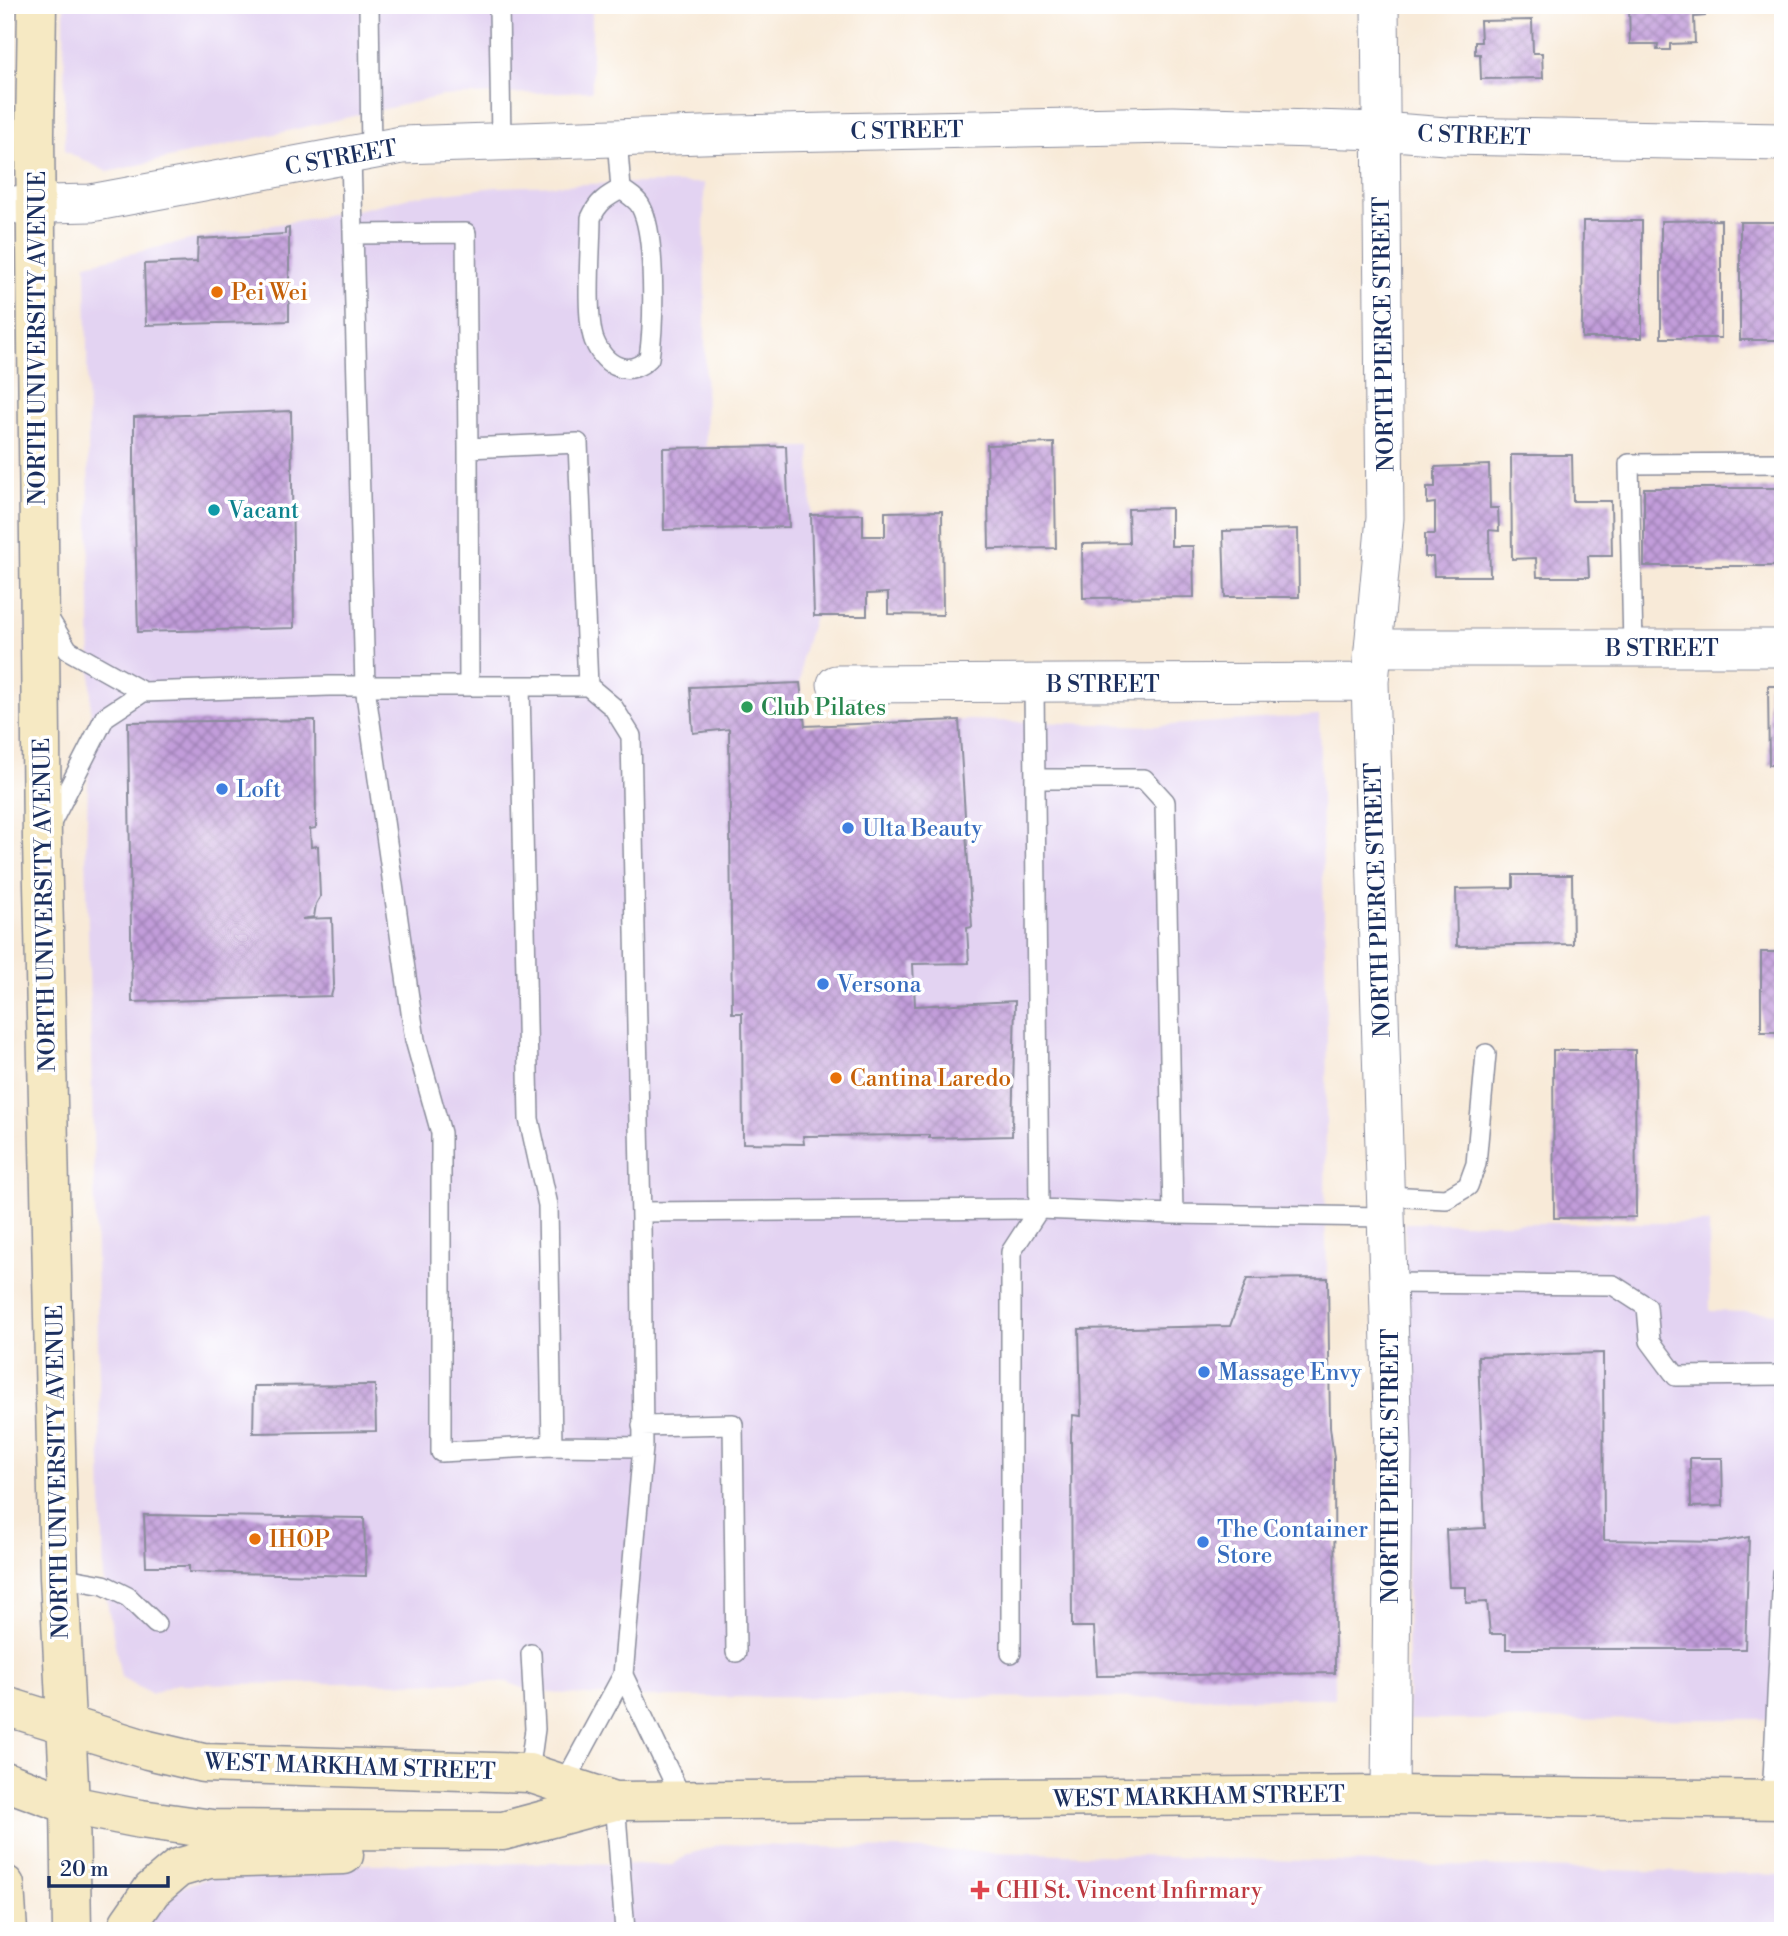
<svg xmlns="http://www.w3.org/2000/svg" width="1788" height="1936" font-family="'Libre Bodoni',serif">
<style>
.built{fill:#e3d3f2}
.building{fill:url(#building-cross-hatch)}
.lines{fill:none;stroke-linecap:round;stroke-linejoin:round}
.lane-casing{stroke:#8a8c9b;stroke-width:22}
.street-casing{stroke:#8a8c9b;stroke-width:39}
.secondary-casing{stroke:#8a8c9b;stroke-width:41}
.lane{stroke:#fff;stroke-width:19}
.street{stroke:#fff;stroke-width:37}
.secondary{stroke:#f6e9c3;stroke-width:38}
.food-dot{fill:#e8710a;stroke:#fff;stroke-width:2.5}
.culture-dot{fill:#0f9aa8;stroke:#fff;stroke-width:2.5}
.leisure-dot{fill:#2e9e5b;stroke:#fff;stroke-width:2.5}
.shop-dot{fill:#3f7fe0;stroke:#fff;stroke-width:2.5}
.health-dot{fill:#e0444e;stroke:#fff;stroke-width:2.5}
.labels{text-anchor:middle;stroke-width:7;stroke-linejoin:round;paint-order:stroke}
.street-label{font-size:23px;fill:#1b2f5e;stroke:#fff}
.food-label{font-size:23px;fill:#c56008;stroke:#fff;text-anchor:start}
.culture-label{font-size:23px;fill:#0d838f;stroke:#fff;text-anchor:start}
.leisure-label{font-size:23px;fill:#27864d;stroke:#fff;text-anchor:start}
.shop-label{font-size:23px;fill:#366cbe;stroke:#fff;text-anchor:start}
.health-label{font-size:23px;fill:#be3a42;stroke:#fff;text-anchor:start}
</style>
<defs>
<pattern id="building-cross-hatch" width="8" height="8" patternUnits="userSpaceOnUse" patternTransform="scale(1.75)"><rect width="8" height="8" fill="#c29dda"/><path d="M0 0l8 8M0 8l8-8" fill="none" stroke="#9d80b4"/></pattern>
</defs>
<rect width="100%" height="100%" fill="#fff"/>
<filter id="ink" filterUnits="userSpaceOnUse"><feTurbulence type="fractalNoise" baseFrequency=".0143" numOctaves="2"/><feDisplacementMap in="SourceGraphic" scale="14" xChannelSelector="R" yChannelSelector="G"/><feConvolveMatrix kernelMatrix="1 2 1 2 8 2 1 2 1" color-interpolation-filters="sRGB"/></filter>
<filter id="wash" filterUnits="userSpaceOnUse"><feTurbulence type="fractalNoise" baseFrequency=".00686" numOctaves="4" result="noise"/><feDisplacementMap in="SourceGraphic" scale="28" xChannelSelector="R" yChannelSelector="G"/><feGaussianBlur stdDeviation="1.57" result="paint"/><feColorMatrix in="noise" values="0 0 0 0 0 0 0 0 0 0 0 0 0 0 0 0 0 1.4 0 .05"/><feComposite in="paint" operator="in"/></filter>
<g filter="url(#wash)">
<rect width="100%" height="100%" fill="#f8ead8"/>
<path class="built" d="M64,5H592V91L442,96L108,172L65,151Z
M621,183H704L706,448L810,447L814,616L802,657L800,683L805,726L970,720L1157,726L1319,715L1327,1034L1325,1215L1334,1458L1335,1698L622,1697L533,1692L507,1682L176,1684L151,1694L121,1677L104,1585L86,848L91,695L86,264L194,239L352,211L410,197L496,187Z
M1405,1223H1709L1710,1311L1783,1313V1719L1408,1720Z
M721,1844L1783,1875V1931H145L165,1895L190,1884L229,1872L371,1864L563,1863L672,1865L687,1855Z"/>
<g id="blocks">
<path class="building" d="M1629,5H1705V16L1694,17L1695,43L1670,44V50H1657L1658,44H1630Z
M1532,20L1533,53H1542L1543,78L1481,79L1480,54H1475V42H1481L1480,21Z
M1721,220V338H1661V221Z
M1583,221H1642V338H1582Z
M1740,222H1783V340H1740Z
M289,228V321L146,325L144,264L197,262L198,239L285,234V229Z
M291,411L294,628L138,632L134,493V417Z
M1054,443L1056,548L989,549L987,445Z
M786,446L789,527L664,530L663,448Z
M1511,455H1572L1573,501H1611L1612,556H1588L1589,577H1537L1536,558L1512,559Z
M1489,465L1490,508H1498L1499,531L1489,530L1490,576H1434L1433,557H1425V534H1435V503L1427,504V487H1435V467Z
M1644,488H1783V566H1644Z
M1171,508V546H1193L1194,597L1083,598L1082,544L1129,543L1128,509Z
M942,511L943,615L888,614V593L867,594V616H814L811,515L863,514V536H885V512Z
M1298,529L1299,597H1225L1223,531Z
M800,683L805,726L959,720L972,927L967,928L969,963L913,964L915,1006L1015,1001L1012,1136L929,1138V1135L803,1136L804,1144L743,1143L742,1013H732L729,729L693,733L690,687Z
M1768,686H1783V765H1769Z
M315,720L316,828L310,829L311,847L318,846L320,897L316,904L314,917L302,919L332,918L334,985L331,996L132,1002L128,722Z
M1513,875H1572L1573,944L1457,946L1456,889L1513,888Z
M1761,952H1783V1032H1761Z
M1553,1050H1635L1636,1217L1554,1218Z
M1328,1278L1330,1427L1334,1458L1335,1673L1097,1676L1094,1627H1072L1071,1433L1073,1415L1081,1416L1079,1329L1230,1326L1247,1279Z
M1603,1353L1604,1540L1720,1542L1749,1537L1745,1649H1506V1634H1490L1487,1602L1466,1603V1587H1449L1446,1530L1485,1528L1478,1356Z
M375,1385L376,1431L253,1433L254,1386Z
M1690,1458H1722L1723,1506L1691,1507Z
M144,1515L364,1518L366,1576L189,1572V1566H146Z"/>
</g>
</g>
<g filter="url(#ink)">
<use href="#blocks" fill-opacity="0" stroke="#8a8c9b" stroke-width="2"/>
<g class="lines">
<g class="lane-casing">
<path id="lane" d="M369,5L371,152
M499,5L501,142
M617,138L621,189C628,194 638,200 641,207C656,235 654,326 649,358C641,366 630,371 619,367C606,363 599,352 594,340C585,314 591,248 591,218C598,202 606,197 621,189
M351,156L365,687L415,1040L441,1133V1452L552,1446L643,1447
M353,234L466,233L468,448L578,443L588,686L613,707L631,736L641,1220L643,1447L623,1675L564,1784
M468,448L469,686
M46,614L68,650L143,692
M1633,647L1629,464L1783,463
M520,686L529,1119L548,1205L552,1446
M1035,779H1144L1165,802L1173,1214
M50,825L105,717L143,692L329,686H588
M1387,1196L1446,1199L1468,1186L1476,1164L1486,1054
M641,1212L1039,1209L1173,1214L1387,1217
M1388,1283L1613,1285L1647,1307L1650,1341L1676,1376L1783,1375
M642,1426L733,1424L736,1652
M59,1577L104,1585L128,1597L156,1624
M1011,1653V1252L1039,1209L1034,685
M623,1675L683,1801
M529,1773L535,1729L531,1654
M1772,1800L1783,1573
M615,1801L625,1931"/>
</g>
<g class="street-casing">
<path id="street" d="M1380,5L1385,518L1370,682L1393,1446L1390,1795
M5,205L91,203L402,145L732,134L1173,125L1381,131L1446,136L1783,142
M1373,648H1783
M836,684L1370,682"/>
</g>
<g class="secondary-casing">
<path id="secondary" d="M37,5L35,134L42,842L59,1577L70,1805L72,1931
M5,1706L148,1750L203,1763L529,1773L615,1801
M5,1781L70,1805L141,1819L212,1829L503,1831L615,1801L1390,1795L1783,1800
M5,1885L8,1931
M129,1931V1923L152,1890L178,1868L209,1859L344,1855"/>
</g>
<use href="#lane" class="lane"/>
<use href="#street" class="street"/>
<use href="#secondary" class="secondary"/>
</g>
</g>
<g class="food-dot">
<circle cx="217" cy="292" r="7"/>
<circle cx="836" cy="1078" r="7"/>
<circle cx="255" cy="1539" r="7"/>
</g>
<circle class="culture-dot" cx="214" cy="510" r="7"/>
<circle class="leisure-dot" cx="747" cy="707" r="7"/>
<g class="shop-dot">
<circle cx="222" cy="789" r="7"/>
<circle cx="848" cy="828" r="7"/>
<circle cx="823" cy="984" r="7"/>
<circle cx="1204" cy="1372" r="7"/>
<circle cx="1203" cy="1542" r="7"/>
</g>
<path class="health-dot" d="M976.5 1879.5h7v7h7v7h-7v7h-7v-7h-7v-7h7z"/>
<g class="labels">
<g class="street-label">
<text transform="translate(907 130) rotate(-1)" y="8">C STREET</text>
<text transform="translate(1474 135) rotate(2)" y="8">C STREET</text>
<text transform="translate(341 157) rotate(-10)" y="8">C STREET</text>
<text transform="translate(1383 334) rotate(-91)" y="8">NORTH PIERCE STREET</text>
<text transform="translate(37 338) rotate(-90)" y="8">NORTH UNIVERSITY AVENUE</text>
<text x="1662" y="656">B STREET</text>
<text x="1103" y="692">B STREET</text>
<text transform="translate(1377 900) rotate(-92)" y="8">NORTH PIERCE STREET</text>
<text transform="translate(44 905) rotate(-91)" y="8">NORTH UNIVERSITY AVENUE</text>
<text transform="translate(1390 1466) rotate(-90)" y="8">NORTH PIERCE STREET</text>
<text transform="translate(57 1472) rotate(-91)" y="8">NORTH UNIVERSITY AVENUE</text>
<text transform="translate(350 1766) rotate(2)" y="8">WEST MARKHAM STREET</text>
<text transform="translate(1199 1796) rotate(-1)" y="8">WEST MARKHAM STREET</text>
</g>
<g class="food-label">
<text x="231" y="300">Pei Wei</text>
<text x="850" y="1086">Cantina Laredo</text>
<text x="269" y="1547">IHOP</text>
</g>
<g class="culture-label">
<text x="228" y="518">Vacant</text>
</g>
<g class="leisure-label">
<text x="761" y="715">Club Pilates</text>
</g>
<g class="shop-label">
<text x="236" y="797">Loft</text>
<text x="862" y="836">Ulta Beauty</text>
<text x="837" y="992">Versona</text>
<text x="1218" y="1380">Massage Envy</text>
<text x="1217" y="1537">The Container<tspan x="1217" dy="26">Store</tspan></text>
</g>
<g class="health-label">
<text x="996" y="1898">CHI St. Vincent Infirmary</text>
</g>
</g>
<rect width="1788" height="1936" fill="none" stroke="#fff" stroke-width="28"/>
<path d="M49 1876v10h119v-10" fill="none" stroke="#1b2f5e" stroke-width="3.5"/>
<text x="60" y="1876" font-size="21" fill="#1b2f5e" stroke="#ffffff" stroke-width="5" paint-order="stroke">20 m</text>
</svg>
